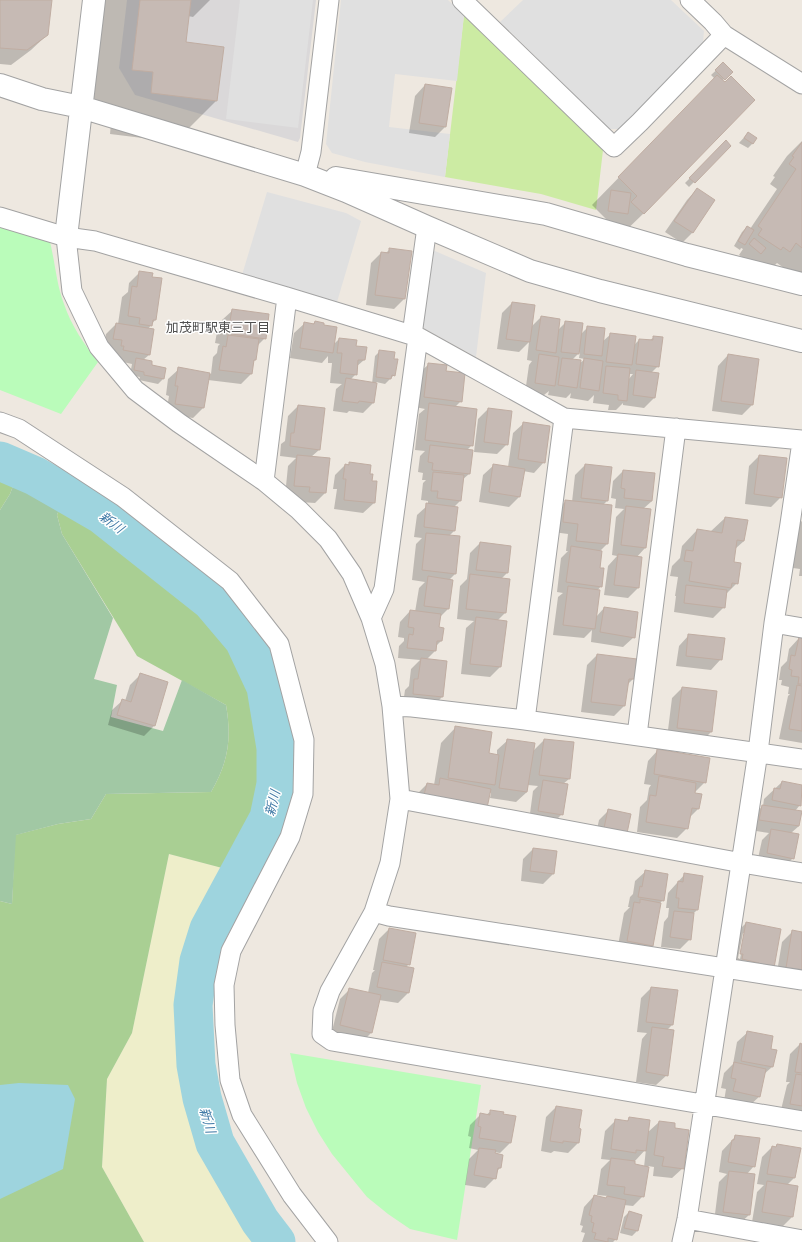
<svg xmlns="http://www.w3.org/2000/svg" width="802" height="1242" font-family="Raleway,'Noto Sans JP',sans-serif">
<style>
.residential{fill:#dad8d9}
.farmland{fill:#eeeeca}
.grass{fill:#cceba3}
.forest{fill:#a9cf93}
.cemetery{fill:#a1c8a4}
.park{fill:#bafcba}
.parking{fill:#e0e0e0}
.water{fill:#9ed4de}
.shadow{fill:#0003;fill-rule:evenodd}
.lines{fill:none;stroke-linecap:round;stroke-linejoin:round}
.river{stroke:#9ed4de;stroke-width:39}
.building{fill:#c6bab4;stroke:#c0ada2}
.minor-casing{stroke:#a3a3a3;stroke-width:21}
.tertiary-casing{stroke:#a3a3a3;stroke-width:24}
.minor{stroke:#fff;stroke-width:19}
.tertiary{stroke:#fff;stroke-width:22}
.labels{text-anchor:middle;stroke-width:3;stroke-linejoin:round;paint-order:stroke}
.neighbourhood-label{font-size:13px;fill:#4f4f4f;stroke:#fff}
.water-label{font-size:13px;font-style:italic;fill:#427ba7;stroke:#fff}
</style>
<rect width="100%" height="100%" fill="#eee8e0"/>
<path class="residential" d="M127,0H316L300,138L298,142L135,95L119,68Z"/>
<path class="farmland" d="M169,854L226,869L184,954L179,1026L189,1108L214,1180L256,1242H144L102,1167L107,1079L132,1033Z"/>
<path class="grass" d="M464,15L603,150L596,210L541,194L445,177Z"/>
<path class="forest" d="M0,467L17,475L10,494L0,510Z
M63,500L164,568L242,646L260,711V805L226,869L169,854L132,1033L107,1079L102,1167L144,1242H0V901L12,904L15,835L58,824L91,819L106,794L211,792C228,763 232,739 226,705L137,656L62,534L57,515Z"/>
<path class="cemetery" d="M17,475L63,500L57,515L62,534L113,618L94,679L117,685L111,717L163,731L182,680L226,705C232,739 228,763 211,792L106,794L91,819L58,824L16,835L12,904L0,901V510L10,494Z"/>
<path class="park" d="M0,224L49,238C55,260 56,283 64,304C71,325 84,344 98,362L61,414L0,390Z
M290,1053L481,1085L457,1240L410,1229L388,1214L367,1197L332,1154L318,1132L306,1108L297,1083Z"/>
<path class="parking" d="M240,0H313L298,128L226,119Z
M341,0H448L464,15L457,81L395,74L389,127L450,134L445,177L365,162L332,153L326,144Z
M523,0H671L704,31L703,42L620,129H609L500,22Z
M267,192L346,213L361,221L337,302L242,275Z
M428,248L486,273L476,357L420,326Z"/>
<path class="water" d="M19,1083L68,1085L75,1099L63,1169L0,1199V1085Z"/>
<path class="shadow" d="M0,0H51L47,35L31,50L11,65L0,64Z
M105,0H210L193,17L188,16L185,43L216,101L175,142L110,134L112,113L91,111Z
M723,64L731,72L722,81L644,213L616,240L611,224L592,205L715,79L711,75Z
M425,85L445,127L435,137L409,133L415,96Z
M748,133L753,143L748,148L739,143Z
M802,141V281L777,263L769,271L760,269L739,255L743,249L741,248L740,250L734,246L742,232L747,227L750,229L777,189L770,184L775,177L773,176L787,156Z
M726,142L730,146L689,187L685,183Z
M697,189L714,201L692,233L682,243L665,232L687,200Z
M390,249L404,299L394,309L366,305L371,263L381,253H386Z
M139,273L155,320L148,329L149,355L143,360L150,365L165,368L163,379L158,384L139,380L140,377L130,375L132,364L114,360L103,349L106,334L116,324H118L122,297L128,292L129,283Z
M512,303L531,327L541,317L558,330L566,322L581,334L588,327L602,342L611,334L634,345L639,340L649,341L654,337L658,366L651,373L654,398L644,408L623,405V403L616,410H608L609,405L593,403L594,395L588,401L570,398L571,393L566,398L548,395L549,391L544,395L525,393L529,365L532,361L527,360L529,342L519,352L497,349L502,313ZM580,352L579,358L585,359L579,364L572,360ZM628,374H633L628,380Z
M233,310L265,338L257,346L255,360L252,363L251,374L241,384L208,380L203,408L193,418L166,414L169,396L166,395L168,379L179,369L211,374L213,357L217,353L218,346L220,344L215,343L217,332L221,327L222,320Z
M315,322L333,345L339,339L355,347L364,360L356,367V374L350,380L372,384L375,356L380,351L393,360L394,375L385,384L376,382L373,403L363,413L349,411L347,413L333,411L336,389L342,384L330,383L332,363H328V356L322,363L290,358L294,333L305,323L313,324Z
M728,355L758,359L752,405L742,415L712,411L718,366Z
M429,364L445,372L461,401L455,407L472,445L467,450L469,474L462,480L460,501L453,508L454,531L449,536L455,574L449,580L452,581L448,609L440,617L438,628L441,641L436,646L435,651L426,660L446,662L442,697L432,707L403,704L405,690L409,686L411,669L420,660L398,658L399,646L404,641V638L398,637L400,622L410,611L415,612L419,588L425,582L412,580L416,544L422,538L414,537L417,515L428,505V501L421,500L423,483L426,480H422L423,473L418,472L420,456L425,451L415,450L419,414L425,409L415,407L418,374Z
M298,406L319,450L311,457L328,459L325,493L315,503L300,502V497L285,496L288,466L296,458L280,456L281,444L285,441L288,416Z
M488,409L507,444L497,454L474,452L478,419Z
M524,423L544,462L534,473L523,471L519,497L509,507L479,502L483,475L494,465L508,467L513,433Z
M759,456L781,497L771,507L745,504L749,466Z
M350,463L369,475L371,482L374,503L363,513L334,509L337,489H333L335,475L345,465H347Z
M585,465L611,468L607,501L603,505L607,544L600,551L599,568L601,586L597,591L596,617L604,608L634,637L623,647L591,642L592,630L584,638L553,635L558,597L563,593L557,592L561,558L568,551H566L568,534L553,532L555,511L566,501L572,502L575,475Z
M623,471L652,501L643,509L650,510L645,548L636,558L638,588L628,598L604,595L608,566L617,556L612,555L616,517L624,509L615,508L616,499L611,498L613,481Z
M725,518L744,541L735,549L733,562L737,583L725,595L724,607L713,618L674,612L676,596H675L678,577L670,576L672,566L680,558L682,546L697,530L710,532Z
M802,521V576H799L800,569L793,568V540L798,524Z
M480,543L510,547L507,573L501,579L505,613L497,621L506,622L500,667L490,677L461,674L466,628L474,621L457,619L460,586L467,579L470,553Z
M689,635L721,659L711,670L676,666L679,646Z
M799,638L802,639V743L779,739L788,696L790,694H788L789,687L781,685L782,680H779L781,667L787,661L789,649Z
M597,655L633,679L627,685L624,706L614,716L581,712L587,665Z
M140,675L154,726L144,736L108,725L112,710L123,700L125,701L130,685Z
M682,688L711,732L701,742L667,738L672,698Z
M456,727L488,754L497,755V750L508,740L533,751L544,740L569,779L563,784L562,814L552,824L529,821L533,791L538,786L528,785L527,792L516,802L490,798L491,793L489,792L486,807L417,794L427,784L434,785L441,743Z
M658,750L705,782L693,794L701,795L698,809L689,818L687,828L677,838L637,832L640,807L647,800L649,788L651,785L644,784L648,761Z
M782,782L802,786L800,805L795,811L799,826L791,833L793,858L783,868L757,863L762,840L769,833L750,830L752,816L763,806L764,799Z
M609,810L630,815L594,843L599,820Z
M533,849L553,874L543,884L521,881L523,859Z
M646,871L663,900L660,903L653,946L642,956L617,951L624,913L630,907H628L630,897L633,894L635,881Z
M685,874L702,877L697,910L693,914L690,939L680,949L661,947L664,922L668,917L669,908H666L668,893Z
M746,923L773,967L732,969L736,933ZM743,933H745L740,959L738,958Z
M389,929L409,964L406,967L413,969L408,993L398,1003L379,1000L371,1033L361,1043L331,1035L340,999L350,989L368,993L372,973L375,970H373L379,939Z
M792,932L802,933V979L776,978L782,942Z
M651,988L677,991L672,1025L667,1030V1075L656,1085L636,1082L642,1039L647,1033L637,1032L641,998Z
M748,1032L770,1050L772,1067L763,1075L760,1096L749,1106L724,1101L726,1089L721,1088L724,1073L733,1064L737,1042Z
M800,1044L802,1045V1118L780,1114L787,1085L790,1082H786L790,1054Z
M556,1107L578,1129L580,1130L578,1143L568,1153L554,1151L551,1153L541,1151L546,1117Z
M491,1111L510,1143L500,1153L494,1152L500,1168L496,1172L495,1178L485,1188L465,1185L469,1159L478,1150L469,1148L471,1137L468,1136L470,1125L480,1115H486Z
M630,1118L647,1133L659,1122L683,1168L672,1178L653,1176L654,1167L648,1166L643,1196L633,1206L624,1205L616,1239L613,1242H582L585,1233L581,1232L583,1226L580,1225L584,1207L594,1196L605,1199L608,1196L597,1195L601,1169L610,1160L601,1159L605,1131L615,1121L626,1122ZM646,1149L644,1167L634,1165L635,1161Z
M736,1136L754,1166L747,1174L749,1215L738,1225L714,1222L719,1182L727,1174L719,1172L722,1151Z
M777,1145L799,1149L794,1178L787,1185L792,1217L782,1227L752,1222L757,1192L764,1185L757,1184L762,1157L772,1147L775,1148Z
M629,1212L640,1215L637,1231L632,1236L620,1233L624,1217Z"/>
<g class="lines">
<path class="river" d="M0,461L35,476L101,514L211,601L244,640L266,687L276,748V784L269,818L209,929L199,961L193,1005L196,1065L202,1098L215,1143L260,1221L276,1242"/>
</g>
<path class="building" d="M0,0H52L48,35L27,50L0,48Z
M140,0H191L186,42L224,47L217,101L151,93L153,72L132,70Z
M723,62L733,72L725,80L715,70Z
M717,75L725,82L731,76L755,100L644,214L631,202L637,196L618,177Z
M425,84L452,88L446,127L419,123Z
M748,132L757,138L753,144L744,138Z
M726,140L731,146L695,183L689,178Z
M802,142V248L796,243L790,252L783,247L781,250L758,235L762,229L758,226L796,169L789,164L794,157L792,156Z
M697,188L715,200L693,233L674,221Z
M611,190L631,193L628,214L608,211Z
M747,226L754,230L745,245L738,241Z
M754,238L766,248L761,254L749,244Z
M389,248L412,251L405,299L375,295L381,252L389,253Z
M139,271L153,273L152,277L162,278L156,320H153L152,326L139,324L140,318L128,316L132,286L137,287Z
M512,302L535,305L530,342L506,339Z
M232,309L269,314L266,339L225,333L227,321H230Z
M541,316L560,319L556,353L536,350Z
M315,321L324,323V325L337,327L333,353L300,348L304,322L314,324Z
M565,321L583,323L579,354L561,352Z
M116,323L154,329L150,355L123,350L124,346H121L122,340L113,339Z
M587,326L605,328L602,356L584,354Z
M610,333L636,336L632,365L606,362Z
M228,335L259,339L256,360H254L252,374L219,370L223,346L226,347Z
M653,336L663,337L659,367L636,364L639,339L653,340Z
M339,338L357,340L356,346L367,347L365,360H358L357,375L340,373L342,353H337Z
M379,350L395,352L394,359H398L395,376L392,375L391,379L376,377Z
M539,354L559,357L555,386L535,383Z
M728,354L759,359L753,405L721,401Z
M136,358L152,361V365L166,368L164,379L144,375V372L134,370Z
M562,358L581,360L577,388L558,385Z
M584,358L603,361L599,391L580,388Z
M428,363L447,365L446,371L465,373L462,402L424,397Z
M606,366L630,368L627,401L618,400V395L603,393Z
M178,367L210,373L204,408L175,404L178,386H175Z
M636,370L659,373L655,398L633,395Z
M346,378L377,383L374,403L359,401L358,403L342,401Z
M429,403L477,409L473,446L425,440Z
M298,405L325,408L320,450L290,446L291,433H294Z
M488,408L512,411L508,445L484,442Z
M523,422L550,426L545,463L518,459Z
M430,445L473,450L470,474L432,470L433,463L428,462Z
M297,455L330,458L326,493L309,492L310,487L294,486Z
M759,455L787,458L782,498L754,494Z
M349,462L371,465L370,474H373L372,481H377L375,503L344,500L346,479H343L345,464L349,465Z
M493,464L525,469L520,497L489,492Z
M585,464L612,467L608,501L581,498Z
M623,470L655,473L652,501L624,498L625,489L621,488Z
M433,472L464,475L461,501L437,498L438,491H431Z
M565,500L612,505L608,544L576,541L578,524L563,522Z
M426,503L458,507L455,531L424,527Z
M626,506L651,509L646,548L621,545Z
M725,517L748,520L744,541L737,540L734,562L741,563L738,584L732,583L731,588L689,581L692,562L684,561L686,550L693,551L697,529L722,533Z
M426,533L460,536L456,574L422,570Z
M480,542L511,546L508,573L476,570Z
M571,546L602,551L600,568H604L602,587L566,582Z
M618,554L642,557L639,588L614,585Z
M470,574L510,579L506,613L466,609Z
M428,576L453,580L449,609L424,606Z
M686,585L727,590L725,608L684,603Z
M568,586L600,590L595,629L563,625Z
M604,607L638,612L635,638L600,632Z
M410,610L441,614L439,627L444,628L442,641H437L436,651L407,648L409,634L413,635L414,628L408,627Z
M476,617L507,621L501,667L470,664Z
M688,634L725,638L722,660L686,656Z
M799,637L802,638V684H798L799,677L791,676L792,670L789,669L791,655L795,656Z
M597,654L637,659L634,679H629L625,706L591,702Z
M421,658L447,661L443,697L413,694L414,679H418Z
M140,673L168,682L155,726L117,715L122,699L131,702Z
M797,685L802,686V731L789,729Z
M682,687L717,691L712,732L677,728Z
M455,726L492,732L489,753L499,755L495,785L448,778Z
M507,739L535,743L527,792L499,788Z
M544,739L574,742L570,779L539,775Z
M657,749L710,758L706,783L654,774Z
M659,776L696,783L695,793L702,794L699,809L692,808L688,829L646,822L650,795L656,796Z
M440,778L491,789L487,808L424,795L427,783L439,785Z
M543,780L568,784L563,815L538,811Z
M782,781L802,785L801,806L772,800L774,788L780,789Z
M762,805L802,811L799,826L759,820Z
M608,809L631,814L626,838L603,833Z
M771,829L799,834L794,859L767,853Z
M533,848L557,851L554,874L530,871Z
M645,870L668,874L664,901L638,897L640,886L642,887Z
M684,873L703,876L698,910L678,908L679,898H676L678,881L683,882Z
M640,899L661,903L653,946L627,941L634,902L640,903Z
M674,911L694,913L691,940L670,937Z
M746,922L781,929L774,968L759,965V963L742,959L743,954H740Z
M389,928L416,933L410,965L383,960Z
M792,930L802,932V971L786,968Z
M382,962L414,968L409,993L377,987Z
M651,987L678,990L673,1025L646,1022Z
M349,988L381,995L372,1033L340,1025Z
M652,1027L674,1030L668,1076L646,1072Z
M747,1031L773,1036L771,1049L777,1050L773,1067L741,1061Z
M800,1043L802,1044V1073L795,1072Z
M734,1062L766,1069L760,1097L733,1091L736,1079L731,1078Z
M796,1074L802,1075V1106L790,1104Z
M556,1106L582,1110L579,1128L581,1129L579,1143L563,1141V1143L550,1141Z
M490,1110L504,1112L503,1114L516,1116L511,1143L479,1138L481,1127L478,1126L480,1113L490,1115Z
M629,1117L650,1120L646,1151L636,1150V1153L611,1149L615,1119L628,1121Z
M659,1121L675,1123V1128L689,1130L684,1169L662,1166L664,1157L654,1155Z
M735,1135L760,1138L755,1167L728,1162L732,1140H734Z
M777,1144L801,1148L795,1178L767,1174L772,1146L776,1147Z
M479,1148L496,1150L495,1153L503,1155L501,1168H498L496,1179L474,1175Z
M611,1158L635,1161V1164L649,1167L644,1197L624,1194L625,1187L607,1185Z
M729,1171L755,1174L750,1215L723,1212Z
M767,1181L798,1186L793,1217L762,1212Z
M594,1195L606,1198L607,1196L626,1200L617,1240L608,1238V1242L594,1239L596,1233L592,1232L594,1223L591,1222L592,1216L589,1215Z
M629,1211L642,1215L638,1231L624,1228Z"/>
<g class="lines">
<g class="minor-casing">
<path id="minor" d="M462,0L614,147L640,122L724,35
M690,0L713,22L724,35L802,84
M305,175L311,152L329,0
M0,217L66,237L95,241L287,297L418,337L564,418L802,440
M66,237L72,291L99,347L135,390L179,423L264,481L299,510L328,539L352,574L371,618L385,664L392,706L400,799L390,863L374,912L330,991L323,1011L322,1034L332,1041L802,1121
M412,335L427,227
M0,422L19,429L123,497L230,581L279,644L304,740L303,794L290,837L231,951L224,985L225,1025L230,1080L242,1115L292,1195L328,1242
M264,481L287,297
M371,618L384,589L418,337
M774,623L802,628
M392,706L412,707L525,720L802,759
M525,720L564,418
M637,735L676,428
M400,799L742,863L802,873
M374,912L389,916L802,980
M687,1219L802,1240
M682,1242L687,1219L758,752L774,623L790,524L802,442"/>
</g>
<g class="tertiary-casing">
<path id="tertiary" d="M0,85L42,99L81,107L305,175L346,191L427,227L530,271L600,291L802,341
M336,178L546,214L687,255L802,284
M66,237L94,0"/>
</g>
<use href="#minor" class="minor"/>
<use href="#tertiary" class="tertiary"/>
</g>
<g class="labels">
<g class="neighbourhood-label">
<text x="218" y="332">加茂町駅東三丁目</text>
</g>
<g class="water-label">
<text transform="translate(112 522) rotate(37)" y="5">新川</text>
<text transform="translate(272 803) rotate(-76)" y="5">新川</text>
<text transform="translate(208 1120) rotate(74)" y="5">新川</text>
</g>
</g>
</svg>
